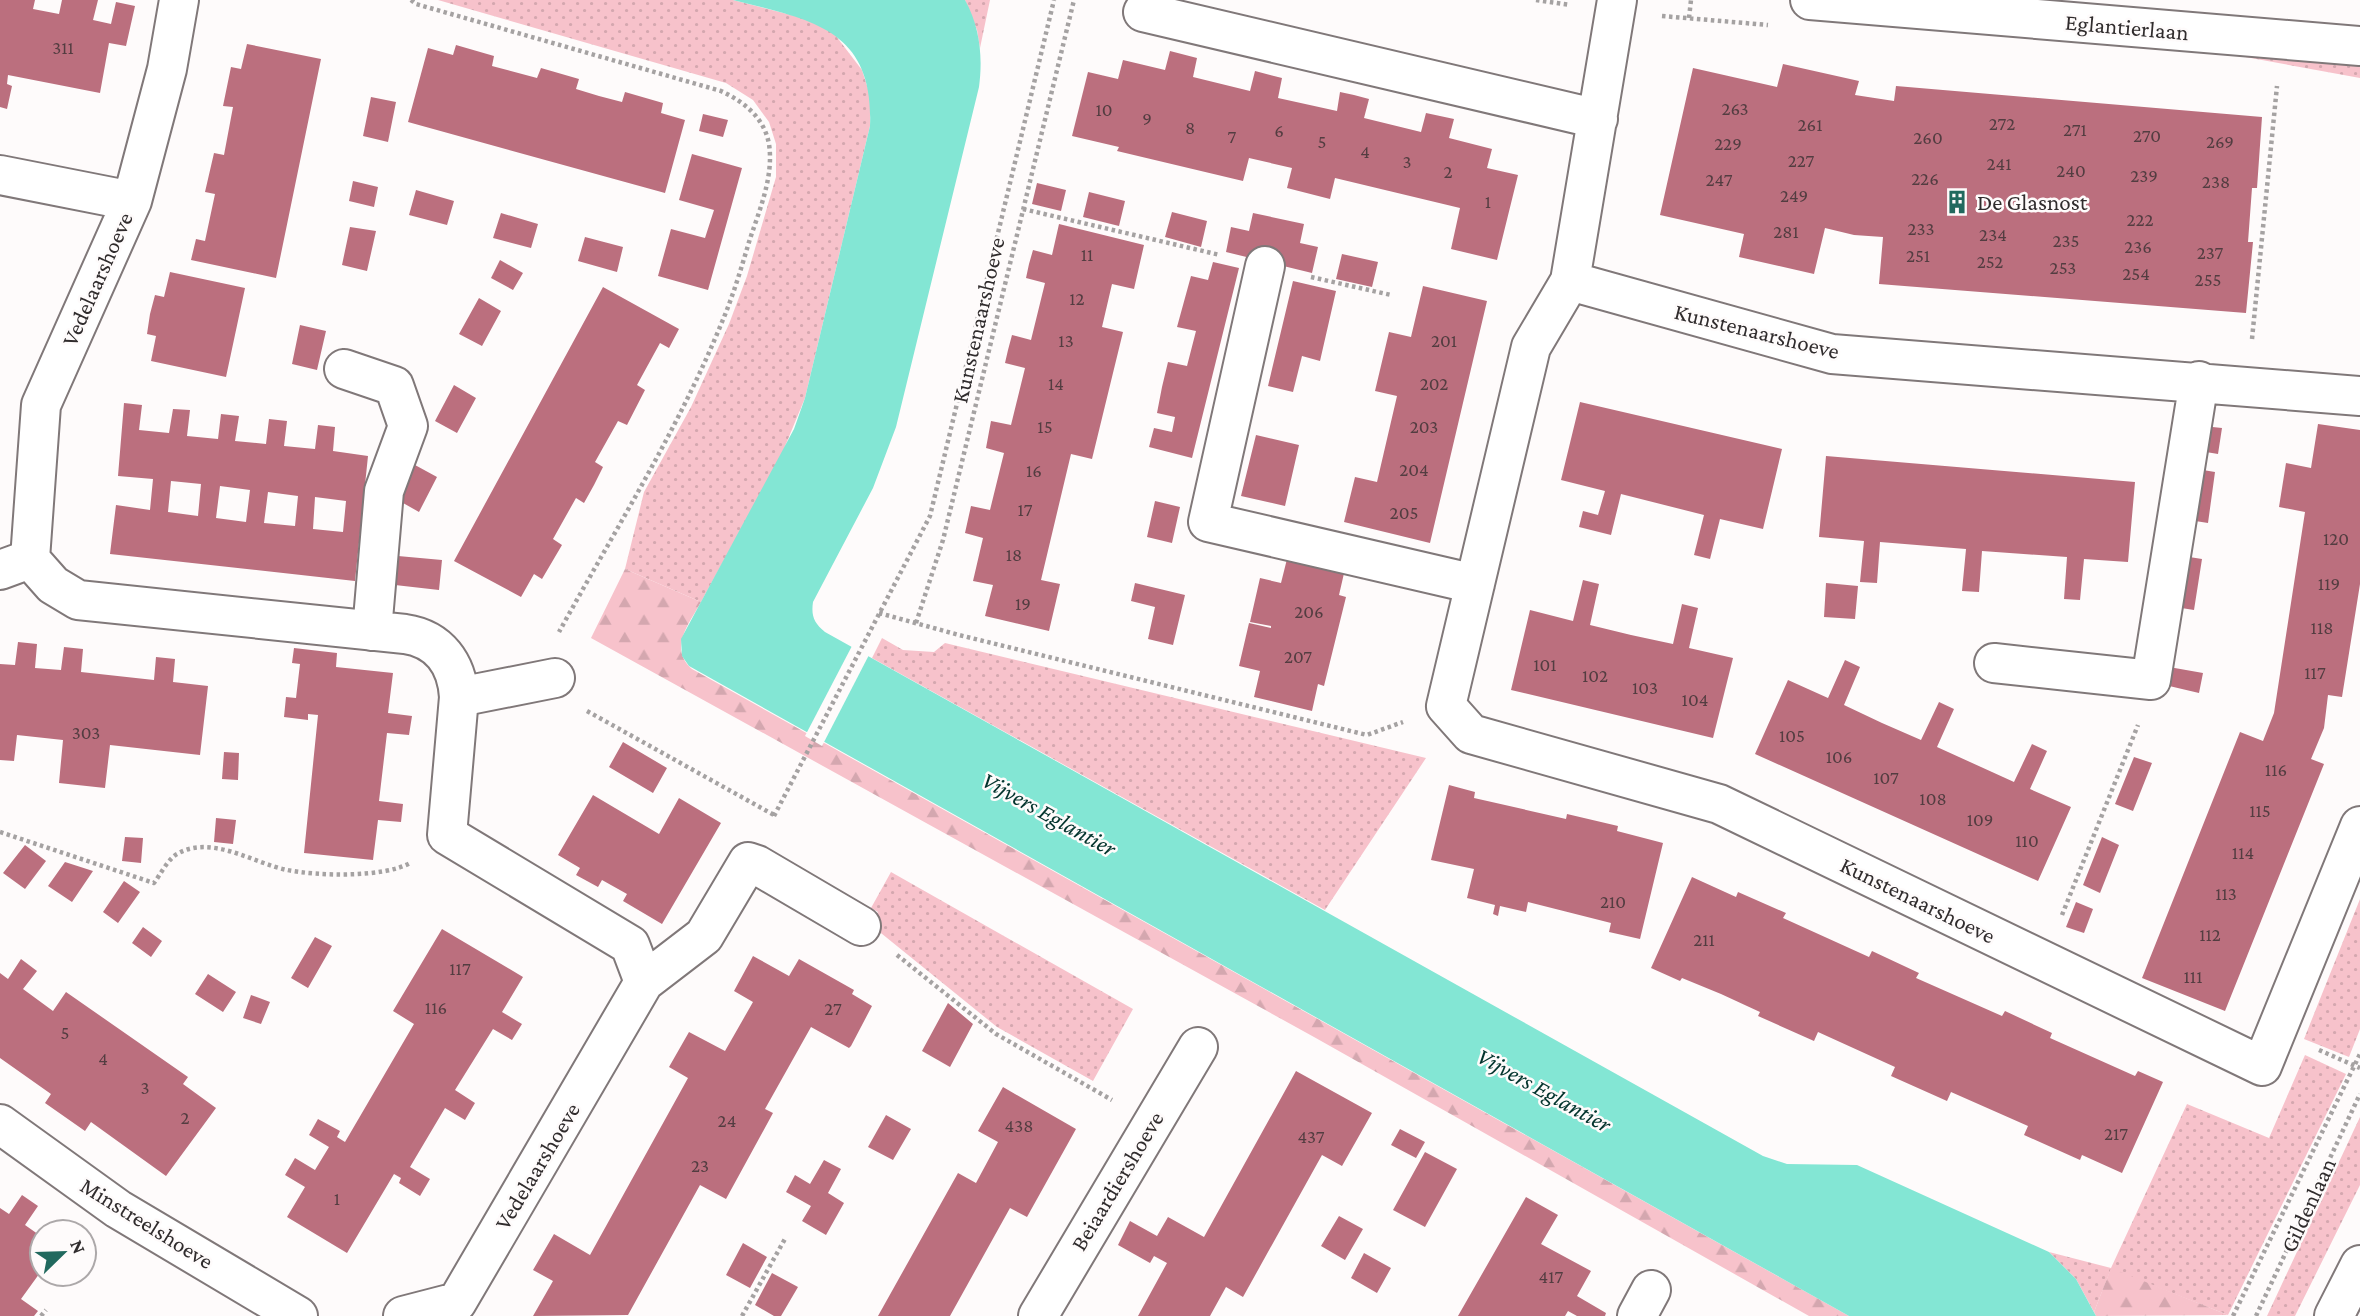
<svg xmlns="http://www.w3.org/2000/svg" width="2360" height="1316" font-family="'Crimson Pro',serif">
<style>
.grass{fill:url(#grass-dots)}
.forest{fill:url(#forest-firs)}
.water{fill:#83e6d4}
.pier{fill:#fefbfb}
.building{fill:#bb6f7e;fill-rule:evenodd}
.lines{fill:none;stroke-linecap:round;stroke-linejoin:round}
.minor-casing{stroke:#807879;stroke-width:42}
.path{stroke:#a5a2a2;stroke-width:4.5;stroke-dasharray:3.5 3.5;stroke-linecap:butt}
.minor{stroke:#fff;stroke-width:38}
.labels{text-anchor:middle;stroke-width:5;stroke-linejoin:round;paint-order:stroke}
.number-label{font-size:19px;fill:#533d41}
.street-label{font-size:23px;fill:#302c2d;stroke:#fefbfb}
.poi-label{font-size:23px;fill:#302c2d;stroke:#fefbfb;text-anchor:start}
.water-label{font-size:24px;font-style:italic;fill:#03342d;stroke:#fefbfb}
</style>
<defs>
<pattern id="grass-dots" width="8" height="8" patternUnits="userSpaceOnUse" patternTransform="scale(1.75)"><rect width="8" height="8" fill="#f7c2cb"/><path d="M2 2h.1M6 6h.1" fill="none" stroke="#d4a7af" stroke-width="1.8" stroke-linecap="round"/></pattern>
<pattern id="forest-firs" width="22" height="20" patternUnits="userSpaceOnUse" patternTransform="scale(1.75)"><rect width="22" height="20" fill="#f7c2cb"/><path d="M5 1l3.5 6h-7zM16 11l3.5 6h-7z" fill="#d4a7af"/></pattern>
</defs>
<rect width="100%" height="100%" fill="#fefbfb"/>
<path class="grass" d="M438,0H733L807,19L823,26L836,36L862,70L870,95V126L805,398L781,456L701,602L625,569L644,492L691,407L729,324L747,276L776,177V144L769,122L753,100L726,83Z
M965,0H990L980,48L977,30Z
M2229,54L2360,61V78Z
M882,638L903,650L934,652L945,643L1426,758L1325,910L872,658Z
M891,872L1133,1009L1093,1081L997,1027L871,925L878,912L871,908Z
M2360,899V1029L2349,1057L2304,1039Z
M2305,1055L2346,1074L2228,1315L2111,1269L2094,1312L2076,1279L2049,1252L2111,1268L2187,1104L2269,1138Z
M2360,1117V1185L2295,1316H2267Z"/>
<path class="forest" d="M625,569L701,602C689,624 668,648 692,669L1849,1316H1809L1314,1037L591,638Z
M2111,1268L2228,1315L2096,1316L2094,1312Z"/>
<path class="water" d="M733,0H965C980,27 983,57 979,87L896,427L873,488L813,602C811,616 814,623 825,632L1763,1156L1787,1164L1857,1165L2049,1252L2076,1279L2096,1316H1849L689,666L682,656L681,639L794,429L805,398L870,126C874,28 810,20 733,0Z"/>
<path class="pier" d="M853,644L870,653L822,746L805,736Z"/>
<path class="building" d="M0,0H35L33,9L59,14L62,0H98L93,20L111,24L116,2L135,6L126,46L109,43L100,93L8,75L7,84L12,86L7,109L0,107Z
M247,44L321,59L276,278L191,260L196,239L205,241L215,194L205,192L214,153L224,155L233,107L223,106L231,67L241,69Z
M456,45L494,56L492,66L537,78L541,68L579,79L576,89L599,96L622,102L625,92L663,103L661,113L685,120L665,193L408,122L428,48L453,55Z
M1170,51L1197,58L1193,77L1250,91L1255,71L1282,78L1278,98L1337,111L1340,92L1354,95L1369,99L1364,118L1421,132L1426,113L1454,119L1449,138L1492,149L1487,168L1518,175L1497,260L1451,249L1460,208L1335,178L1330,199L1287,188L1292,168L1249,158L1243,181L1117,151L1119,147L1072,136L1088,72L1118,79L1123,60L1165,70Z
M1783,64L1859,81L1855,95L1894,101L1896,86L2262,117L2257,188H2252L2248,242H2253L2246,313L1879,284L1883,237L1854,235L1825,228L1814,274L1739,257L1744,234L1660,215L1693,68L1777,87Z
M371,97L396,102L388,142L363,136Z
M703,114L728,120L723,137L699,131Z
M692,154L742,168L708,290L658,276L671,229L705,238L714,210L679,200Z
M353,181L378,187L374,207L349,201Z
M1037,183L1066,190L1061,211L1032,204Z
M416,190L454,201L447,225L409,215Z
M1089,192L1125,201L1119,226L1083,217Z
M1172,212L1207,221L1201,247L1165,237Z
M501,213L538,224L531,248L493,238Z
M1253,213L1304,224L1300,243L1318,247L1312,273L1226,252L1231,227L1249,231Z
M1059,224L1144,245L1134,289L1112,284L1102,327L1123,332L1092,459L1071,454L1041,580L1060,584L1049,631L985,616L993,585L973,581L983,538L965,533L971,506L990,510L1004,453L986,448L991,421L1011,425L1025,368L1005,363L1008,350L1012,335L1031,340L1045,283L1026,278L1029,264L1033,250L1052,255Z
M350,227L376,231L367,271L342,265Z
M585,237L623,247L617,272L578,261Z
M1342,254L1378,262L1372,287L1336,279Z
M500,260L523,273L513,290L491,278Z
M1213,262L1239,268L1192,458L1149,447L1154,428L1172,432L1175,417L1157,413L1162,387L1168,362L1187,366L1196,331L1177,327L1191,276L1208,280Z
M170,272L245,288L226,377L151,361L156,336L147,334L150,314L155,295L164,297Z
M1293,281L1336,291L1320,361L1302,356L1293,392L1268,386Z
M1423,286L1487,301L1430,543L1344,522L1355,477L1377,482L1397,396L1375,391L1389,332L1411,337Z
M603,287L679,329L669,348L660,343L637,385L645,390L627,425L618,421L595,462L603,467L594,485L584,503L576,498L553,539L562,545L542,579L534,574L521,597L454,561Z
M479,298L501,311L482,346L459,334Z
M300,325L326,331L317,370L292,364Z
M454,385L476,398L457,433L435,421Z
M1580,402L1782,449L1763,529L1720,519L1710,559L1694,555L1704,515L1621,494L1611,535L1579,527L1583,511L1598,515L1605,491L1561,480Z
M124,403L142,405L139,430L169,433L173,409L190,410L187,436L218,439L221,414L239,416L235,441L266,444L269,419L287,421L284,446L315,449L318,425L335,427L333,451L368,456L355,581L110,554L116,505L150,510L153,479L118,476ZM171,481L201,484L198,516L168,512ZM220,486L250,490L246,522L216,518ZM268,492L298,496L295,526L264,523ZM315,497L346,501L343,532L313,529Z
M2318,424L2360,430V584L2342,697L2328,695L2324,728L2311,759L2324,764L2225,1011L2142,978L2240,732L2263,741L2274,713L2305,512L2279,507L2286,463L2311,468Z
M2203,426L2222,428L2218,454L2200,451Z
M1256,435L1299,445L1285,506L1241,496Z
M1826,456L2135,482L2128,562L2084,559L2080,600L2064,599L2067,557L1982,551L1979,592L1962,591L1966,549L1880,542L1877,583L1860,582L1864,541L1819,537Z
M415,465L437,477L419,512L396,499Z
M2197,469L2215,472L2208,523L2189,520Z
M1155,501L1180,507L1172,543L1147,537Z
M1288,555L1345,569L1339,595L1346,597L1324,686L1318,684L1312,711L1254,697L1260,671L1239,666L1249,623L1271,628V626L1250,622L1260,578L1281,583Z
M398,556L442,560L439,590L395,585Z
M2183,556L2202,559L2194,610L2175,607Z
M1583,580L1599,584L1590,625L1631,635L1673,644L1682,604L1698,608L1689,648L1733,658L1713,738L1511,690L1530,610L1573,621Z
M1135,583L1185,595L1173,645L1148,639L1155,607L1131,601Z
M1826,583L1858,586L1855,619L1824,617Z
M18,642L37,644L35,668L61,670L64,647L83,649L81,672L154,680L156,657L175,659L173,682L208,686L200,755L110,745L105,788L59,783L63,740L17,735L14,761L0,760V664L15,665Z
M294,648L337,653L336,667L393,673L388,713L412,716L409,735L387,733L379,801L403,804L401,822L378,820L373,860L304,853L318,715L308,714V720L284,717L286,697L296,698L300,664L292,663Z
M1845,660L1860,667L1844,705L1882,723L1921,740L1939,702L1954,709L1937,747L2014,782L2032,744L2047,751L2030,789L2071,807L2038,881L1755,754L1788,680L1828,698Z
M2169,667L2203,673L2199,693L2165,685Z
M623,742L667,768L653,793L609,767Z
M224,752L239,753L238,780L222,779Z
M2134,757L2152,763L2133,811L2115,804Z
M1449,785L1475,792L1474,798L1566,819L1567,814L1618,826L1617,831L1663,843L1640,939L1609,932L1611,923L1528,902L1526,912L1500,906L1498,916L1493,914L1495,905L1467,898L1474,869L1431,860Z
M593,795L659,834L679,798L721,823L662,924L623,901L627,894L602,880L598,887L576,875L580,868L558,855Z
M216,818L236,820L233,844L214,842Z
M125,837L143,838L141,863L122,861Z
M2102,837L2119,845L2100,893L2083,885Z
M25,845L46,861L25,889L3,873Z
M65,862L93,871L72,902L48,886Z
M1692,877L1736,897L1738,892L1786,913L1783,918L1869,957L1872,951L1919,973L1916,978L2002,1016L2005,1011L2052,1033L2050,1038L2135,1076L2138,1071L2163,1082L2122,1173L2082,1155L2080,1160L2024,1135L2028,1126L1951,1092L1947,1101L1891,1076L1895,1067L1818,1032L1814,1041L1758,1016L1760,1012L1721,994L1682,978L1680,981L1651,968Z
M124,881L140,892L118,923L103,912Z
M2076,902L2093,909L2084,933L2066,927Z
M143,927L162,941L151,957L132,943Z
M442,929L523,977L502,1012L522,1024L512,1040L493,1029L455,1090L475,1103L465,1120L445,1108L410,1167L430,1179L420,1196L399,1183L401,1178L394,1174L347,1253L287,1217L305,1187L285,1175L295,1158L315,1170L329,1147L309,1135L318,1119L340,1131L337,1137L345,1142L414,1024L393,1011Z
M315,937L332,946L308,988L291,978Z
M753,956L789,976L799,959L854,990L852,994L872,1006L851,1046L849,1048L811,1027L765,1109L773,1113L726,1199L700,1185L628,1315L533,1316L553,1281L533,1270L554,1234L590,1255L688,1078L669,1067L689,1032L725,1051L753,1002L734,991Z
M21,959L37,971L23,989L53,1011L66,992L188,1077L183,1084L216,1108L166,1176L91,1122L85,1131L45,1103L51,1094L0,1058V973L8,979Z
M208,974L236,992L223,1012L195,994Z
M251,995L270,1002L261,1024L243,1018Z
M948,1003L973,1024L950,1067L922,1051Z
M1296,1071L1372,1113L1342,1166L1322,1155L1243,1297L1226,1287L1210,1316H1138L1167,1263L1154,1256L1150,1263L1118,1245L1130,1221L1157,1236L1168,1217L1204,1237Z
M1003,1087L1076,1129L1027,1217L1010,1208L950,1316H878L958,1173L976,1183L998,1142L978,1131Z
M886,1115L911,1129L893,1160L868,1147Z
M1400,1129L1425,1142L1416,1158L1391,1145Z
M1425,1152L1457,1169L1425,1227L1393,1210Z
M824,1160L841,1169L828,1193L844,1203L826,1235L802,1221L811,1206L786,1192L795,1175L810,1184Z
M22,1195L38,1206L25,1225L42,1237V1270L21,1299L38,1311L34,1316H0V1208L9,1214Z
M1526,1197L1558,1215L1541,1244L1591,1271L1577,1296L1606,1313L1605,1316H1577L1568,1311L1565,1316H1458Z
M1339,1216L1363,1229L1345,1260L1321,1246Z
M743,1243L767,1257L750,1288L726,1275Z
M1364,1253L1391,1268L1377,1293L1351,1278Z
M772,1273L798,1287L781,1316H774L755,1305Z"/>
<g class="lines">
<g class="minor-casing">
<path id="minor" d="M179,0L167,69L132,201L41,405L30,559L53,585L78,600L405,634C439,639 457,664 459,697L447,835L630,945L644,982
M1617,0L1570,281L1531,347L1446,706L1471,734L1719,804L2262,1066L2360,826
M1810,0L2360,46
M1143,12L1598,119
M0,175L132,201
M1265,266L1208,522L1475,584
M1570,281L1832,354L2360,396
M344,369L394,386L408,426L384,491L372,631
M0,570L30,559
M1994,663L2151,680L2199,381
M459,697L555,678
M0,1124L118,1209L298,1316
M403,1316L457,1302L644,982L704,936L748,862L757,865L861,926
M1038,1316L1198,1047
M1637,1316L1651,1290
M2334,1316L2360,1265"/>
</g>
<path class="path" d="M411,0L416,4L721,91C744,102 764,117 769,144C774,177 759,211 749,242C741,269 733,296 722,322C678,430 615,530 559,632
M1536,0L1570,5
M1662,16L1768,25
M1689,18L1691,0
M1023,209L1220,255
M1311,277L1391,295
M2252,339L2277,86
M879,613L959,635L1367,735L1403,722
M916,623L943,540L1074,0
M587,711L774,815
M774,816L930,516L1054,0
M0,832L154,883C160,875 168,859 177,854C211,834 253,863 287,870C317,876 383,878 410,863
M2062,915L2138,725
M897,955L996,1034L1112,1100
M2319,1050L2360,1068
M41,1316L46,1310
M742,1316L786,1237
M2233,1316L2360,1054
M2256,1316L2360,1094"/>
<use href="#minor" class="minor"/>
</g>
<defs>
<g id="building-bare" transform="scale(1.89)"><path d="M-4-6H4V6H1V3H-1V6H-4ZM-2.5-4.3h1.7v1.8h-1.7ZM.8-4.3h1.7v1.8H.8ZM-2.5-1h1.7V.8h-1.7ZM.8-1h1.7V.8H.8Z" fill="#21695e" stroke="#fefbfb" stroke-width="2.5" paint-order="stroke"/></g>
</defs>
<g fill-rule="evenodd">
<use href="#building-bare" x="1957" y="202"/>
</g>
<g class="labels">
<g class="number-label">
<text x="63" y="54">311</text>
<text x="1735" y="115">263</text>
<text x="1104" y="116">10</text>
<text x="1147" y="125">9</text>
<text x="2002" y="130">272</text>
<text x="1810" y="131">261</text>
<text x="1190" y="134">8</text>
<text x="2075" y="136">271</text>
<text x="1279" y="137">6</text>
<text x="2147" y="142">270</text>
<text x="1232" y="143">7</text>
<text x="1928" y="144">260</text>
<text x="1322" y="148">5</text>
<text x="2220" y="148">269</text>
<text x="1728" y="150">229</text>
<text x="1365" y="158">4</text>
<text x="1801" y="167">227</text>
<text x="1407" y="168">3</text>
<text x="1999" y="170">241</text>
<text x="2071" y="177">240</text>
<text x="1448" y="178">2</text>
<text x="2144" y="182">239</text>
<text x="1925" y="185">226</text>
<text x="1719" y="186">247</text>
<text x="2216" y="188">238</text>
<text x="1794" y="202">249</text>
<text x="1488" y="208">1</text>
<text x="2140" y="226">222</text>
<text x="1921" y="235">233</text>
<text x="1786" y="238">281</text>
<text x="1993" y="241">234</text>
<text x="2066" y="247">235</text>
<text x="2138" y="253">236</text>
<text x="2210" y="259">237</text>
<text x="1087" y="261">11</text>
<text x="1918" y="262">251</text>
<text x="1990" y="268">252</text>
<text x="2063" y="274">253</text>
<text x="2136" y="280">254</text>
<text x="2208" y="286">255</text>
<text x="1077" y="305">12</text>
<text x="1066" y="347">13</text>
<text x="1444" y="347">201</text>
<text x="1056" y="390">14</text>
<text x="1434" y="390">202</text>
<text x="1045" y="433">15</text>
<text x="1424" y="433">203</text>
<text x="1414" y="476">204</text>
<text x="1034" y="477">16</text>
<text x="1025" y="516">17</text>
<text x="1404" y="519">205</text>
<text x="2336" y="545">120</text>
<text x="1014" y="561">18</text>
<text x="2329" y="590">119</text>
<text x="1023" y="610">19</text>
<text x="1309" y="618">206</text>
<text x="2322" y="634">118</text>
<text x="1298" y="663">207</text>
<text x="1545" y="671">101</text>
<text x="2315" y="679">117</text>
<text x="1595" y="682">102</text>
<text x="1645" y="694">103</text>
<text x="1695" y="706">104</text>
<text x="86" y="739">303</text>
<text x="1792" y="742">105</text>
<text x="1839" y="763">106</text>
<text x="2276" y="776">116</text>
<text x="1886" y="784">107</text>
<text x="1933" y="805">108</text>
<text x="2260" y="817">115</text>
<text x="1980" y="826">109</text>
<text x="2027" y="847">110</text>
<text x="2243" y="859">114</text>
<text x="2226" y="900">113</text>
<text x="1613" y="908">210</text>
<text x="2210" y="941">112</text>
<text x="1704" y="946">211</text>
<text x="460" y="975">117</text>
<text x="2193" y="983">111</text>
<text x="436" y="1014">116</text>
<text x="833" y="1015">27</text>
<text x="65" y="1039">5</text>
<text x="103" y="1065">4</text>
<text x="145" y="1094">3</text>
<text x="185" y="1124">2</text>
<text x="727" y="1127">24</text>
<text x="1019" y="1132">438</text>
<text x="2116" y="1140">217</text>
<text x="1311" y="1143">437</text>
<text x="700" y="1172">23</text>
<text x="337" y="1205">1</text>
<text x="1551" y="1283">417</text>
</g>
<g class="street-label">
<text transform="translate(2127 27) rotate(5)" y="8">Eglantierlaan</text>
<text transform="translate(97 279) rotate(-66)" y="8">Vedelaarshoeve</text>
<text transform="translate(978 320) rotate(-77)" y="8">Kunstenaarshoeve</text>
<text transform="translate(1757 331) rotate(14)" y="8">Kunstenaarshoeve</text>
<text transform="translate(1918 900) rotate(26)" y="8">Kunstenaarshoeve</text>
<text transform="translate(537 1166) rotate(-59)" y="8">Vedelaarshoeve</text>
<text transform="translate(1117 1181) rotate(-59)" y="8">Beiaardiershoeve</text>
<text transform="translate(2308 1205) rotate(-65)" y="8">Gildenlaan</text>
<text transform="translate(147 1223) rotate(32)" y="8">Minstreelshoeve</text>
</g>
<g class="poi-label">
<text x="1977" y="210">De Glasnost</text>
</g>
<g class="water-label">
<text transform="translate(1049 814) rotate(29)" y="8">Vijvers Eglantier</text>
<text transform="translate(1544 1090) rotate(29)" y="8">Vijvers Eglantier</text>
</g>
</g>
<g transform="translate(63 1253) rotate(67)"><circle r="33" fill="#fefbfb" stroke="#aca8a9" stroke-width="2"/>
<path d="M0-5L12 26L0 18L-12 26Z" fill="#21695e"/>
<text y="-10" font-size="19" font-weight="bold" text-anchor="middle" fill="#302c2d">N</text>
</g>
</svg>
